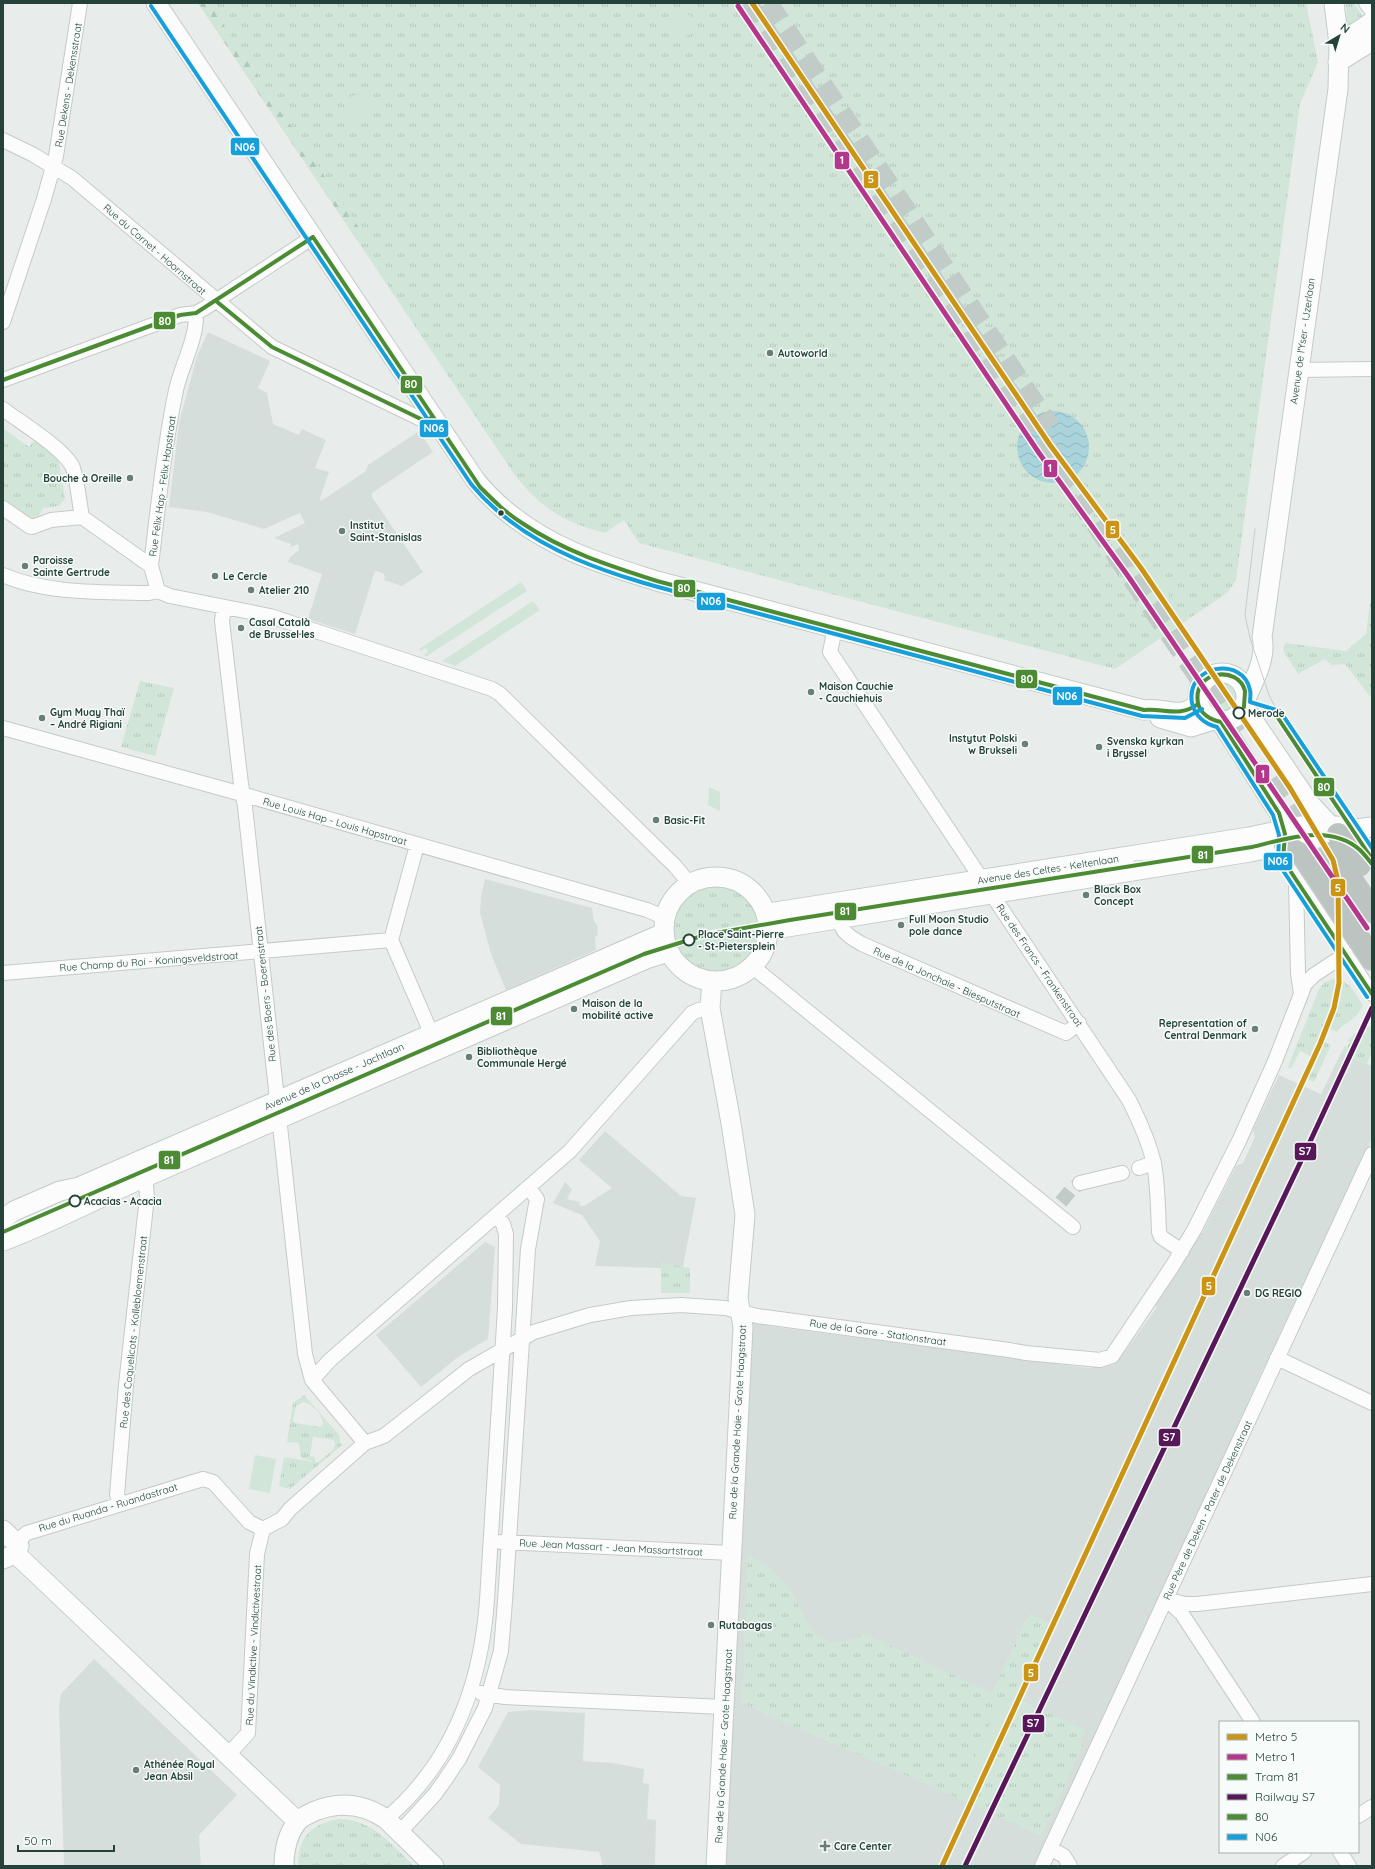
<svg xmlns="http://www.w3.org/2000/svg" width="1375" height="1869" font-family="Quicksand,sans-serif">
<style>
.built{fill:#d6dedb}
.grass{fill:url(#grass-tufts);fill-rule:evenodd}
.forest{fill:url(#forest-firs)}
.garden{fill:#d1e6d8}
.water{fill:url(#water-waves)}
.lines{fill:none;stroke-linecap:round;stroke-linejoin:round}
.street-tunnel{stroke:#c1cbc8;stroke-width:14;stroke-dasharray:14 7;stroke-linecap:butt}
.highway-tunnel{stroke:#c1cbc8;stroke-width:22;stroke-dasharray:22 11;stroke-linecap:butt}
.street-casing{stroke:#c5cac8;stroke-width:16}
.secondary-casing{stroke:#c3cbc8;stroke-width:21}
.highway-casing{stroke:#c3ccc9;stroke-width:24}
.street{stroke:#fcfcfc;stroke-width:14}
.secondary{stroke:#fcfcfc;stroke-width:19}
.highway{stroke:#bcc4c2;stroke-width:22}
.tram{stroke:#c9cdcc;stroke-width:1}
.bus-1-casing{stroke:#f7fbf9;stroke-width:7}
.bus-2-casing{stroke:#f7fbf9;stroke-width:7}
.bus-1{stroke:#4c8b33;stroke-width:4}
.bus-2{stroke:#169fdb;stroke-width:4}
.rail-1-casing{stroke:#f7fbf9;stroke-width:8}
.rail-1{stroke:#571759;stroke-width:5}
.tram-1-casing{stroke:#f7fbf9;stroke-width:7}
.tram-1{stroke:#4c8b33;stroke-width:4}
.metro-1-casing{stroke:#f7fbf9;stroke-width:8}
.metro-2-casing{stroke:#f7fbf9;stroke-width:8}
.metro-1{stroke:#cc9414;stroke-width:5}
.metro-2{stroke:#b5378c;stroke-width:5}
.poi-dot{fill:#697e78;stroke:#f7fbf9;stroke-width:1.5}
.bus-dot{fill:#24423a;stroke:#f7fbf9;stroke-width:1.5}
.stop-dot{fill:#f7fbf9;stroke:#24423a;stroke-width:2}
.labels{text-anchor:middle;stroke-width:3;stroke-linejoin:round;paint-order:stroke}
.street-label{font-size:10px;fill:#24423a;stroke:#f7fbf9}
.poi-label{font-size:10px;font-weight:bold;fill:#24423a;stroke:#f7fbf9;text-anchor:start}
.stop-label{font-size:10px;font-weight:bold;fill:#24423a;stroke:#f7fbf9;text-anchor:start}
.line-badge{stroke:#f7fbf9;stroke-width:1.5}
.badge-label{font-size:11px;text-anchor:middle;font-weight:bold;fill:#fff}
</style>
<defs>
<pattern id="grass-tufts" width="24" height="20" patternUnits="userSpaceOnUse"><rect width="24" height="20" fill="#d1e6d8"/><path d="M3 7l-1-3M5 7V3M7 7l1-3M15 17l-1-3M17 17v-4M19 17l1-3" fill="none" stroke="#b3c6ba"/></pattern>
<pattern id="forest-firs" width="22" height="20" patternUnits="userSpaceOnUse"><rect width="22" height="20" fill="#d1e6d8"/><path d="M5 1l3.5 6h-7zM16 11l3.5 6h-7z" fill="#b3c6ba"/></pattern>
<pattern id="water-waves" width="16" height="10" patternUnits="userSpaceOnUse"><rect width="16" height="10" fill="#a9d4db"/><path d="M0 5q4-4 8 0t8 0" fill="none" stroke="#91b7bd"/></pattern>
</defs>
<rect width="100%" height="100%" fill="#e8edeb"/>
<path class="built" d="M208,332L270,361L258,388L267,393L273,424L299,435L302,429L326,440L315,468L329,472L320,498L321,501L366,471L368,465L419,431L433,452L372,493V497L423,572L402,586L384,580L385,576L383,573L375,571L355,634L308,619L322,574L288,562L290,557L299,550L298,544L291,547H290L291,544L274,538L305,523L300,513L264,529L207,512L169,507L179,423L197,356Z
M485,879L592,908L594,921L597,925L598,935L595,937L596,950L506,990L491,954L480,913L481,896Z
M1341,1053L1372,1067V1139L1278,1337L1281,1339L1268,1368L1264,1367L1039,1866H726L752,1325L756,1323H767L768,1326L1088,1368L1110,1365L1121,1357L1157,1307L1154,1305L1199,1232L1202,1233L1236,1166L1243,1163L1255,1137L1253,1130L1279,1075L1321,1094Z
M605,1131L681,1196L696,1198L683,1267L661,1263V1268L595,1266L600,1241L582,1215L553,1203L565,1182L572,1189L567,1199L580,1202L579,1205L584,1206L612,1188L579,1160Z
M485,1242L495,1247L488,1339L458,1357L421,1387L376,1335Z
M94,1659L237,1795L199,1835L201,1866H64L59,1707L61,1694Z
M529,1710L585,1713L583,1761L613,1763L644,1769L643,1783L649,1784L647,1819L656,1820L655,1866H603L599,1852L521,1844L488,1818L499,1805L500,1785L478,1767L508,1712Z"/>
<path class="grass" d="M198,3H1306L1318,62L1300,104L1236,580L1227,593L1115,669L639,543L624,520L605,533C562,522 541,508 514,474Z
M1346,3H1354L1363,17L1350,27L1347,25Z
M3,428L29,447L33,442L36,441L58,456L65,499L59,506L44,508L34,521L3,503Z
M1372,589V699L1345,664L1331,665L1325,659L1298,674L1283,650L1285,643L1346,651L1366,634Z
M140,681L174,688L155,756L121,747Z
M671 929a46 46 0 1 1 92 0a46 46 0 1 1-92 0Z
M1333,979C1349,979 1355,993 1363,1005C1357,1021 1342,1023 1337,1032L1330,1029C1325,1031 1322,1035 1324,1041L1331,1045L1314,1082L1301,1076L1310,1056L1300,1051L1291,1069L1288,1067L1319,989L1325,982Z
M1367,1026L1372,1027V1052L1367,1063L1372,1067L1341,1053L1345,1046L1347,1047L1350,1042L1348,1041L1355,1033L1357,1034L1362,1030L1360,1028Z
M661,1263L690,1268V1293H661Z
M304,1395L340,1436V1442L342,1445L290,1489L279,1486L284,1457L315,1462L301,1458L299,1443L287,1442L293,1403ZM304,1402C312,1404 323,1415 323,1424L320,1427L295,1423L293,1421L296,1406ZM313,1437L334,1440L335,1444L333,1450L317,1463L315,1461V1457L310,1456Z
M748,1555L767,1565L789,1587L811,1629L817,1635L830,1642H844L865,1634L992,1693L1029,1613L1056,1626L1021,1700L1085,1730L1079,1743L1083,1745L1041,1836L956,1797L765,1714L742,1702Z
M339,1819C372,1819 392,1845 414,1866H298C298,1837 311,1824 339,1819Z"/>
<path class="forest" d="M198,3H209L363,234L356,239Z"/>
<path class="garden" d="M670 25a12 12 0 1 1 24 0a12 12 0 1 1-24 0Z
M761 22a8 8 0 1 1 16 0a8 8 0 1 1-16 0Z
M344 108a13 13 0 1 1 26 0a13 13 0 1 1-26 0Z
M1139 596a15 15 0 1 1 30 0a15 15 0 1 1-30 0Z
M521,582L527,591L427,656L423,655L428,652L426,648L420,651L419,649Z
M533,601L540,610L455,666L442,661Z
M1207 698a15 15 0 1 1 30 0a15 15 0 1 1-30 0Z
M709,787L720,792V811L708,805Z
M255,1455L276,1459L270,1493L249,1489Z
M1002,1697L1019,1704L984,1781L967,1773Z"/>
<path class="water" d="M1017 447a36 36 0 1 1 72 0a36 36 0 1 1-72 0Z"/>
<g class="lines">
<path class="street-tunnel" d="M1061,1202L1070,1191L1080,1183"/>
<path class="highway-tunnel" d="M746,3L1240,737
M767,3L1050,428
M1269,781L1322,859"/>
<g class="street-casing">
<path id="street" d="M1366,3L1372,11
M3,140L32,154L72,178L272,347L425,421L433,417
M3,322L44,199L56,156L80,3
M1298,370L1372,369
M3,380L180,315L196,313L205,308L313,237
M3,409C20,422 66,450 73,468C78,484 79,501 82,517
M3,508L29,526L32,527L51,520L82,517
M82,517L151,566L158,591
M151,566C158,507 164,448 176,390C182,364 197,339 196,313
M3,575C46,594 103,592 149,593L158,591L170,596L270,616L492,689L500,694L675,866L690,884
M224,607L222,621L241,784L245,807L305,1354L312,1380L365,1443L290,1509L282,1519L263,1529
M835,628L830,652L1129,1100C1139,1120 1149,1141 1154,1164C1158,1186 1158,1209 1159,1232L1161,1237L1182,1251
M3,728L231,791L647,910L666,918
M417,845L391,940L435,1042
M1283,860L1372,994
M1296,881L1298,973L1301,994
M837,909C840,930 844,934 862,944L1066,1033L1079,1023
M753,967L1073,1227
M3,973L391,940
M1139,1168L1154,1163
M1080,1183L1122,1173
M1277,1358L1372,1403
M312,1380L330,1360L570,1151L692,1013L699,1010L710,1008
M365,1443L384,1436L469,1369L534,1332L590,1315L631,1308L681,1305L725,1308L757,1316L1009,1350L1026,1353L1100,1360L1112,1356L1173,1265L1194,1230L1239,1141L1275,1061L1305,984L1314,975L1346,954
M120,1503L117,1495L126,1385L147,1197L146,1185L139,1170
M16,1542L27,1533L203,1479L213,1482L249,1522L263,1529
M501,1542L731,1553
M1166,1599L1185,1604H1197L1372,1584
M1166,1599L1182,1614L1253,1722
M481,1693L505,1697L724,1707
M229,1754L248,1733L257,1554L263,1529
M1358,1816L1372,1807
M386,1819C452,1763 481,1684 487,1600L505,1308L506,1234L503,1224L497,1216
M400,1832L435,1794L445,1780L459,1759L485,1708L501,1651L505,1601L528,1249L537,1199L529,1188
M1050,1848L1064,1856L1070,1866
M1340,1852L1349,1866
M1042,1866L1372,1154
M1283,1866L1304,1852"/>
</g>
<g class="secondary-casing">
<path id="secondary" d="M156,3L476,481C485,492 495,502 506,511C553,550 600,563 657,581L1144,710C1164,706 1180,721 1198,704
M1339,44L1372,22
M1338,62L1372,41
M1198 697a24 24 0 1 1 48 0a24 24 0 1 1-48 0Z
M1246,698C1254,681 1267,657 1262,637L1338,89L1339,44L1334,3
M1244,707L1310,804L1336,832
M1160,718L1191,727L1213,720
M1221,722L1279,813L1285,834L1283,860
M664 929a52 52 0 1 1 104 0a52 52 0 1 1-104 0Z
M767,915L775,912L1249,837L1301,826H1337
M769,930L1250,852L1338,834L1355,829L1372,827
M712,981L710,1008L731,1123L745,1215L738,1298L743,1327L716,1866
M3,1219L14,1211L60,1191L79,1187L664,933
M3,1241C51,1223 96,1199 143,1178L646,959L669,952
M3,1530L19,1546L16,1554L3,1559
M16,1554L297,1821
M284,1866C284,1850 287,1835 297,1822C301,1817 309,1814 315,1811C340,1801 364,1804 386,1819L434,1866"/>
</g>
<g class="highway-casing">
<path id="highway" d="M1338,834L1359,865
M1285,845L1303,855L1372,959
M1333,852L1372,911"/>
</g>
<use href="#street" class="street"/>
<use href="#secondary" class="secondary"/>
<use href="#highway" class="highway"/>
<path class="tram" d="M1255,529L1245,615L1250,638L1269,695L1282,720L1372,854
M1134,861L1183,858"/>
<g class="bus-1-casing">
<path id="bus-1" d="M313,237L480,487C493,500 506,513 522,523C563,551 610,566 657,581L1144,710C1165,708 1179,718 1198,704
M216,301L272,347L425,421L433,417
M3,380L180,315L196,313L313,237
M1276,715L1372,859
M1221,722L1279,813L1285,834L1283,860L1372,994
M1221,722C1211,720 1200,714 1198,703C1192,670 1239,665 1245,691C1245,696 1244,702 1244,707"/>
</g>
<g class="bus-2-casing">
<path id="bus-2" d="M151,6L471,484C529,554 619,577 703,599C748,611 794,623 839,635C940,662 1041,689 1142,716L1185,718L1202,709
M1367,997L1278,863L1279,835L1273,815L1217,727C1205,724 1195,716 1192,703C1185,665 1243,655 1250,690C1251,694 1250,699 1250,702L1280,711L1372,848"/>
</g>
<use href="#bus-1" class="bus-1"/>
<use href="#bus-2" class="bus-2"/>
<g class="rail-1-casing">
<path id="rail-1" d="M965,1866L1302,1159L1372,1008"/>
</g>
<use href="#rail-1" class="rail-1"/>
<g class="tram-1-casing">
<path id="tram-1" d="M3,1232L644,954L705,935L790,920L1252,847C1286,839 1330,823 1360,850C1364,854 1368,859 1372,864"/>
</g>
<use href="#tram-1" class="tram-1"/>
<g class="metro-1-casing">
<path id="metro-1" d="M752,3L1050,445L1141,568L1290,788L1333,860L1338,881L1339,983L1334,1008L1320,1044L942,1866"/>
</g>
<g class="metro-2-casing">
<path id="metro-2" d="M738,6L1039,453L1128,576L1367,928"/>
</g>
<use href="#metro-1" class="metro-1"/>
<use href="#metro-2" class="metro-2"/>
</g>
<g class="poi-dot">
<circle cx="770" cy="353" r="4"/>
<circle cx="130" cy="478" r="4"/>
<circle cx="342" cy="531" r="4"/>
<circle cx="25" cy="566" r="4"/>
<circle cx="215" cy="576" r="4"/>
<circle cx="251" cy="590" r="4"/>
<circle cx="241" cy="628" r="4"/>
<circle cx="811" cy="692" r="4"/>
<circle cx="42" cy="718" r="4"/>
<circle cx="1025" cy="744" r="4"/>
<circle cx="1099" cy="747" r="4"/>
<circle cx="656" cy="820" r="4"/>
<circle cx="1086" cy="895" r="4"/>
<circle cx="901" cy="925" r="4"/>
<circle cx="574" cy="1009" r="4"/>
<circle cx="1255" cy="1029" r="4"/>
<circle cx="469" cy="1057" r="4"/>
<circle cx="1247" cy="1293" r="4"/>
<circle cx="711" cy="1625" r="4"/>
<circle cx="136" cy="1770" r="4"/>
<path d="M823 1840h4v4h4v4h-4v4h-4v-4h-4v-4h4z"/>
</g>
<circle class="bus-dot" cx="501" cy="513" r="3.5"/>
<g class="stop-dot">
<circle cx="1239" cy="713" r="5.5"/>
<circle cx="689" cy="940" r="5.5"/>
<circle cx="75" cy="1201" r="5.5"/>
</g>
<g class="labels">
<g class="street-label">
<text transform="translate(68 85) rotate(-81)" y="4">Rue Dekens - Dekensstraat</text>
<text transform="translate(155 249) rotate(41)" y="4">Rue du Cornet - Hoornstraat</text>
<text transform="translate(1302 341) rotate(-82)" y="4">Avenue de l'Yser - IJzerlaan</text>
<text transform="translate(162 486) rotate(-82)" y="4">Rue Félix Hap - Félix Hapstraat</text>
<text transform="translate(335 821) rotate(16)" y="4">Rue Louis Hap - Louis Hapstraat</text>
<text transform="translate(1048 869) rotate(-9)" y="4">Avenue des Celtes - Keltenlaan</text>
<text transform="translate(149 961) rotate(-4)" y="4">Rue Champ du Roi - Koningsveldstraat</text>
<text transform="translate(1040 965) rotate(56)" y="4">Rue des Francs - Frankenstraat</text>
<text transform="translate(947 982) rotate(24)" y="4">Rue de la Jonchaie - Biesputstraat</text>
<text transform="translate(265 994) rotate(-96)" y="4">Rue des Boers - Boerenstraat</text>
<text transform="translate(334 1076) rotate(-24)" y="4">Avenue de la Chasse - Jachtlaan</text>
<text transform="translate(133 1332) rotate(-84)" y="4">Rue des Coquelicots - Kollebloemenstraat</text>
<text transform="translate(878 1332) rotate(8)" y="4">Rue de la Gare - Stationstraat</text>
<text transform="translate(737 1422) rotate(-87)" y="4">Rue de la Grande Haie - Grote Haagstraat</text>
<text transform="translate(108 1507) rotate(-17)" y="4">Rue du Ruanda - Ruandastraat</text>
<text transform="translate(1207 1510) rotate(-65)" y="4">Rue Père de Deken - Pater de Dekenstraat</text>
<text transform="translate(611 1547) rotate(3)" y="4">Rue Jean Massart - Jean Massartstraat</text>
<text transform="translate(253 1645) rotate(-87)" y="4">Rue du Vindictive - Vindictivestraat</text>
<text transform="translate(723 1746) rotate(-87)" y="4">Rue de la Grande Haie - Grote Haagstraat</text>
</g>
<g class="poi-label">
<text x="778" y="357">Autoworld</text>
<text x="122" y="482" text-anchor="end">Bouche à Oreille</text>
<text x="350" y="529">Institut<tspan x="350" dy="12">Saint-Stanislas</tspan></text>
<text x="33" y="564">Paroisse<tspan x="33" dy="12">Sainte Gertrude</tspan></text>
<text x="223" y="580">Le Cercle</text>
<text x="259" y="594">Atelier 210</text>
<text x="249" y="626">Casal Català<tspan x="249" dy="12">de Brussel·les</tspan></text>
<text x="819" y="690">Maison Cauchie<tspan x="819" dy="12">- Cauchiehuis</tspan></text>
<text x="50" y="716">Gym Muay Thaï<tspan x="50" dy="12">– André Rigiani</tspan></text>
<text x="1017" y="742" text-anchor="end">Instytut Polski<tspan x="1017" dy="12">w Brukseli</tspan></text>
<text x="1107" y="745">Svenska kyrkan<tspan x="1107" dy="12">i Bryssel</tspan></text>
<text x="664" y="824">Basic-Fit</text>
<text x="1094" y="893">Black Box<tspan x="1094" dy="12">Concept</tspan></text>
<text x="909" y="923">Full Moon Studio<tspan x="909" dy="12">pole dance</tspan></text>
<text x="582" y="1007">Maison de la<tspan x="582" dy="12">mobilité active</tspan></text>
<text x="1247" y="1027" text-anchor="end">Representation of<tspan x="1247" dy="12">Central Denmark</tspan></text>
<text x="477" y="1055">Bibliothèque<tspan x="477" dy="12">Communale Hergé</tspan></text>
<text x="1255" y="1297">DG REGIO</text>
<text x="719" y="1629">Rutabagas</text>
<text x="144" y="1768">Athénée Royal<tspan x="144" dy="12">Jean Absil</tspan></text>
<text x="834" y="1850">Care Center</text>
</g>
<g class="stop-label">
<text x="1248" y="717">Merode</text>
<text x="698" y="938">Place Saint-Pierre<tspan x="698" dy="12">- St-Pietersplein</tspan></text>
<text x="84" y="1205">Acacias - Acacia</text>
</g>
</g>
<g class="line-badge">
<rect x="230" y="137" width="30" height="19" rx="4" fill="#169fdb"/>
<rect x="834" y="151" width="16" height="19" rx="4" fill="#b5378c"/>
<rect x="863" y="170" width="16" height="19" rx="4" fill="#cc9414"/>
<rect x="153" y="311" width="23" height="19" rx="4" fill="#4c8b33"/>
<rect x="400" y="375" width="23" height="19" rx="4" fill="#4c8b33"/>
<rect x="419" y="419" width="30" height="19" rx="4" fill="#169fdb"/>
<rect x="1043" y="459" width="15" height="19" rx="4" fill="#b5378c"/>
<rect x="1105" y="520" width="15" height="19" rx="4" fill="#cc9414"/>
<rect x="673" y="579" width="23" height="19" rx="4" fill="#4c8b33"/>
<rect x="696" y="592" width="30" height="19" rx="4" fill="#169fdb"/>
<rect x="1015" y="669" width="23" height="20" rx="4" fill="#4c8b33"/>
<rect x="1052" y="686" width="31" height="20" rx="4" fill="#169fdb"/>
<rect x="1255" y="764" width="15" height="20" rx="4" fill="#b5378c"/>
<rect x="1313" y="777" width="22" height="20" rx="4" fill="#4c8b33"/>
<rect x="1191" y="845" width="23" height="19" rx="4" fill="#4c8b33"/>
<rect x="1263" y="852" width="30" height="19" rx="4" fill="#169fdb"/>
<rect x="1330" y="878" width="16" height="19" rx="4" fill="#cc9414"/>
<rect x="834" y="902" width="23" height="19" rx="4" fill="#4c8b33"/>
<rect x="490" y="1006" width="23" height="20" rx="4" fill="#4c8b33"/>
<rect x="1294" y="1142" width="23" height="19" rx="4" fill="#571759"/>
<rect x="158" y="1150" width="23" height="20" rx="4" fill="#4c8b33"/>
<rect x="1201" y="1276" width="15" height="20" rx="4" fill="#cc9414"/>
<rect x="1158" y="1428" width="23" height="19" rx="4" fill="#571759"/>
<rect x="1023" y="1663" width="16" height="19" rx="4" fill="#cc9414"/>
<rect x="1022" y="1714" width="23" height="19" rx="4" fill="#571759"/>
</g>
<g class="badge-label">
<text x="245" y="151">N06</text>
<text x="842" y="164">1</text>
<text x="871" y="183">5</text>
<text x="165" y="325">80</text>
<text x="411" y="388">80</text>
<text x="434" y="432">N06</text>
<text x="1050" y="472">1</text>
<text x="1113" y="534">5</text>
<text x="684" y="592">80</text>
<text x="711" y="605">N06</text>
<text x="1027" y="683">80</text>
<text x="1067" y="700">N06</text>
<text x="1263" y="778">1</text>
<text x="1324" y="791">80</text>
<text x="1203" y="859">81</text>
<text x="1278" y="865">N06</text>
<text x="1338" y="892">5</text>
<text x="845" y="915">81</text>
<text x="501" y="1020">81</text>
<text x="1305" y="1155">S7</text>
<text x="169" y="1164">81</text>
<text x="1209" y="1290">5</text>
<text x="1169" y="1441">S7</text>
<text x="1031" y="1677">5</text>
<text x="1033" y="1727">S7</text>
</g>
<rect width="1375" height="1869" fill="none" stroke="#24423a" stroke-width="8"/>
<rect x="1219" y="1721" width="140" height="132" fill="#f7fbf9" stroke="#a3b1ad"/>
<rect x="1227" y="1734" width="20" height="6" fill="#cc9414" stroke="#a3b1ad"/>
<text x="1255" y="1741" font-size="12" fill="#24423a">Metro 5</text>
<rect x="1227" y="1754" width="20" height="6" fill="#b5378c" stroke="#a3b1ad"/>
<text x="1255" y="1761" font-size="12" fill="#24423a">Metro 1</text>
<rect x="1227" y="1774" width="20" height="6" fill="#4c8b33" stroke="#a3b1ad"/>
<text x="1255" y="1781" font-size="12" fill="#24423a">Tram 81</text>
<rect x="1227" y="1794" width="20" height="6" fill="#571759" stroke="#a3b1ad"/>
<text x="1255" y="1801" font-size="12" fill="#24423a">Railway S7</text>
<rect x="1227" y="1814" width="20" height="6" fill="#4c8b33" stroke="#a3b1ad"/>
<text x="1255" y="1821" font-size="12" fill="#24423a">80</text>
<rect x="1227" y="1834" width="20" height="6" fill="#169fdb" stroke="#a3b1ad"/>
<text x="1255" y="1841" font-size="12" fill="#24423a">N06</text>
<g transform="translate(1339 36) rotate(38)" stroke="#f7fbf9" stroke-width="3" paint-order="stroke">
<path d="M0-3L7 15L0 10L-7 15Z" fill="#24423a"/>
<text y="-6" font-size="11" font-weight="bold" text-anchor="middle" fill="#24423a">N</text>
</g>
<path d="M18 1845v6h96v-6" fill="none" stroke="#24423a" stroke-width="2"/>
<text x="24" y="1845" font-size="12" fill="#24423a" stroke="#f7fbf9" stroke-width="3" paint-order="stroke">50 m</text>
</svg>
